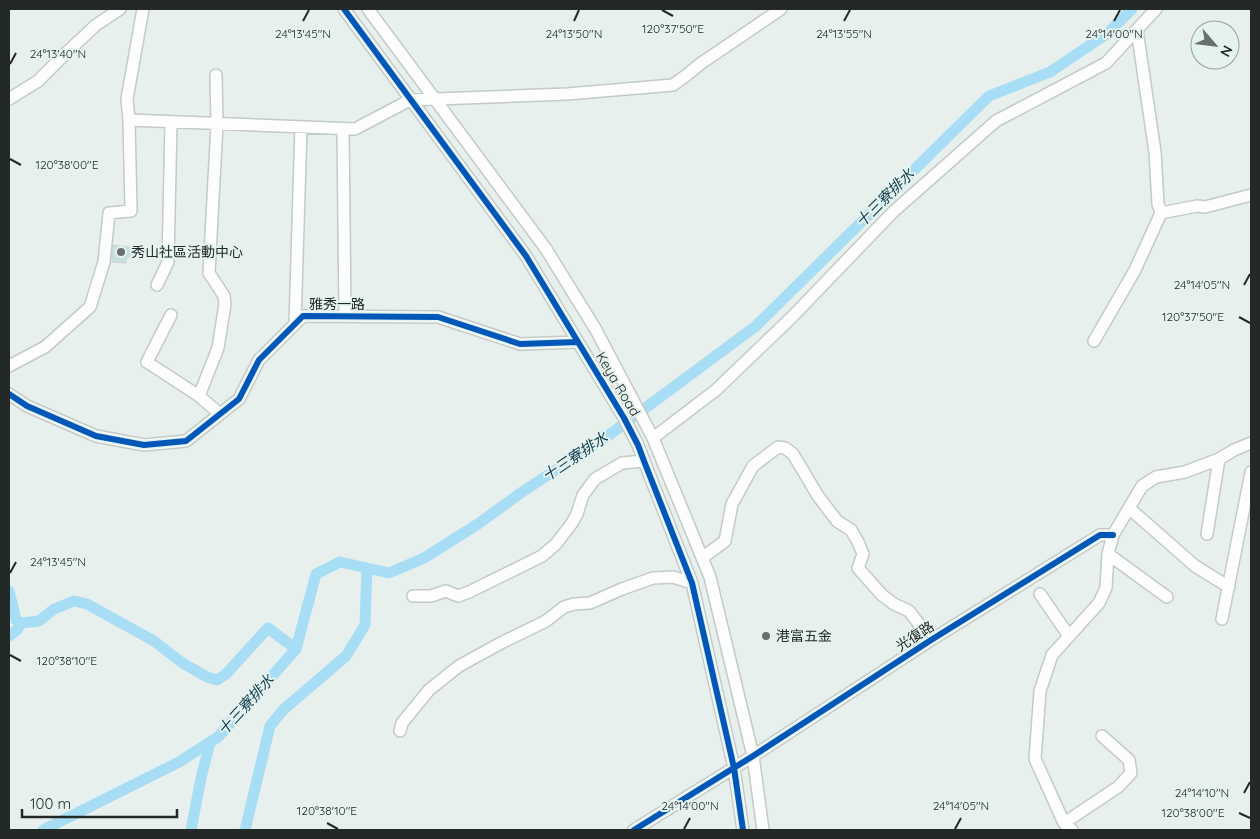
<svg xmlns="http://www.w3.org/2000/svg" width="1260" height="839" font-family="Quicksand,'Noto Sans TC',sans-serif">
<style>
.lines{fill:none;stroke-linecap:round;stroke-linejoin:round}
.canal{stroke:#a8ddf6;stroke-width:11}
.building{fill:#cbe0e1;stroke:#ced4d4}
.minor-casing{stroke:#c3cac8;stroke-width:14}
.minor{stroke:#fcfdfc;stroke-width:11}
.cycleway-casing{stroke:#e4f3f0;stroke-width:9}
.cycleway{stroke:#0057b8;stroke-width:6}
.ticks{fill:none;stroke:#232927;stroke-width:2}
.poi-dot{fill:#686f6d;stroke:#e4f3f0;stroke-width:2}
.labels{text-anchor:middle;stroke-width:4;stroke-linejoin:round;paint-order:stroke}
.poi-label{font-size:14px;fill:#232927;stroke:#e4f3f0;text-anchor:start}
.street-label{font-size:14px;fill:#232927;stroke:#e4f3f0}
.water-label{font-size:15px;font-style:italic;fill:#0e3a4c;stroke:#e4f3f0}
.ticks-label{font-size:12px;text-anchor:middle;fill:#232927;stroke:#e4f3f0;stroke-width:4;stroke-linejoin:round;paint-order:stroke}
</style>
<rect width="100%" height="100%" fill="#e8f0ee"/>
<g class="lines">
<path class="canal" d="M9,591L16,620L21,623
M9,636L17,630L21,623L39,621L54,609L74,601L87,604L154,641L181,662L207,677L217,680L226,674L268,628L296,649
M43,830L179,762L218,737L296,649L316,574L340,562L389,573L424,558L478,524L522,492L609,435L756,326L989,96L1050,72L1108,33L1132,9
M191,830L201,778L210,743
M245,830L270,726L283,710L346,656L365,625L367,568"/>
</g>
<path class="building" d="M113,245L135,248L134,258L127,257L126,263L112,262Z"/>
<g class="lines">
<g class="minor-casing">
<path id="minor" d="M344,9L526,256L624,418L638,445L644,461L692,583L734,768L743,830
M368,9L546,249L596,330L653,438L710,577L753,756L763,830
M9,99L38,81L67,52L96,25L120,9
M129,120L355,129L410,100L567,94L673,85L688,74L700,64L781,9
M343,129L345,316
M1161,213L1197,206L1205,207L1251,195
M157,285L168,262L171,122
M171,315L147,362L199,396L220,414
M295,324L301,127
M1094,341L1135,270L1161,213L1158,204L1155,152L1137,30
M9,366L45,347L90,307L104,262L109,213L131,211L129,120L127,99L143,9
M9,394L27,406L96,436L144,445L186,441L239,399L259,360L303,316L438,317L520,344L578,342
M199,396L218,348L225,304L224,296L209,273L217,124L216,75
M653,438L716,390L792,317L893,212L996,121L1106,63L1156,9
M1129,508L1195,566L1229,587
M1207,534L1219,459
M1108,554L1167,597
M702,558L725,541L732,504L753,466L778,447L785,448L793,454L818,496L837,521L851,530L858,542L863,554L858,568L882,595L894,604L909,611L931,640
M1040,594L1069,636
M413,596H431L446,591L458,596L469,592L542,556L556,544L572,523L577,514L583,495L595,479L622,463L644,461
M1222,619L1251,472
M400,731L402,723L429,690L459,666L501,643L546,621L564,607L574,604L590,603L622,589L653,578L673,577L692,583
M1064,823L1118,787L1131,773L1129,760L1102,736
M634,830L753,756L931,640L1100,535H1113
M1072,830L1064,823L1035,759L1040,691L1052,655L1099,603L1106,588L1108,554L1113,535L1142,486L1156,477L1185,472L1219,459L1234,450L1251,443"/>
</g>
<use href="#minor" class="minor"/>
<g class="cycleway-casing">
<path id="cycleway" d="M344,9L526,256L624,418L638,445L644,461L692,583L734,768L743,830
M9,394L27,406L96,436L144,445L186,441L239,399L259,360L303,316L438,317L520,344L578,342
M634,830L753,756L931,640L1100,535H1113"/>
</g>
<use href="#cycleway" class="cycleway"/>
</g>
<path class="ticks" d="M662,10L673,16M303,21L309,10M574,21L579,10M844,21L850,10M1114,21L1120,10M10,64L16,53M10,159L21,165M1244,285L1250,274M1239,317L1250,323M10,573L16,562M10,655L21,661M1244,793L1250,782M1239,813L1250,818M327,823L338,829M684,829L690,818M955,829L961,818"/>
<g class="poi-dot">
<circle cx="121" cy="252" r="5"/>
<circle cx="766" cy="636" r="5"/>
</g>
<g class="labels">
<g class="poi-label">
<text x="131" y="257">秀山社區活動中心</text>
<text x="776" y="641">港富五金</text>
</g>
<g class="street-label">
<text x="337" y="309">雅秀一路</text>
<text transform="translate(618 384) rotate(59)" y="5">Keya Road</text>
<text transform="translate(915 636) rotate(-33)" y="5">光復路</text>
</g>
<g class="water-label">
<text transform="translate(885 198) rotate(-45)" y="5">十三寮排水</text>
<text transform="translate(575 457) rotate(-34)" y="5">十三寮排水</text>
<text transform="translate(246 705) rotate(-48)" y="5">十三寮排水</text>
</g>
</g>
<g class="ticks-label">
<text x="673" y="33">120°37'50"E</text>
<text x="303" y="38">24°13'45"N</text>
<text x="574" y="38">24°13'50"N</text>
<text x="844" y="38">24°13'55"N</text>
<text x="1114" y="38">24°14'00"N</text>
<text x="58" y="58">24°13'40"N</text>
<text x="67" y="169">120°38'00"E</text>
<text x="1202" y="289">24°14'05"N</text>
<text x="1193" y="321">120°37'50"E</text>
<text x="58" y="566">24°13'45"N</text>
<text x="67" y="665">120°38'10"E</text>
<text x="1202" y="797">24°14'10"N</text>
<text x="690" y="810">24°14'00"N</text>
<text x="961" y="810">24°14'05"N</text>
<text x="327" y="815">120°38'10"E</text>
<text x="1193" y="817">120°38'00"E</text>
</g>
<rect width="1260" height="839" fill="none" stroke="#232927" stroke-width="20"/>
<g transform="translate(1215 45) rotate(118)"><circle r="24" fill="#e4f3f0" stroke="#97a2a0"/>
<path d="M0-4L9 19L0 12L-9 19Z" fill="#686f6d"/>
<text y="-8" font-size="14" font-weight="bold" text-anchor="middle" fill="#232927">N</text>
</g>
<path d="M22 809v8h155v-8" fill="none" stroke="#232927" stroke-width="2.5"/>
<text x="30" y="809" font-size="15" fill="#232927" stroke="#e4f3f0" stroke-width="4" paint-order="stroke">100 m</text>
</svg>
